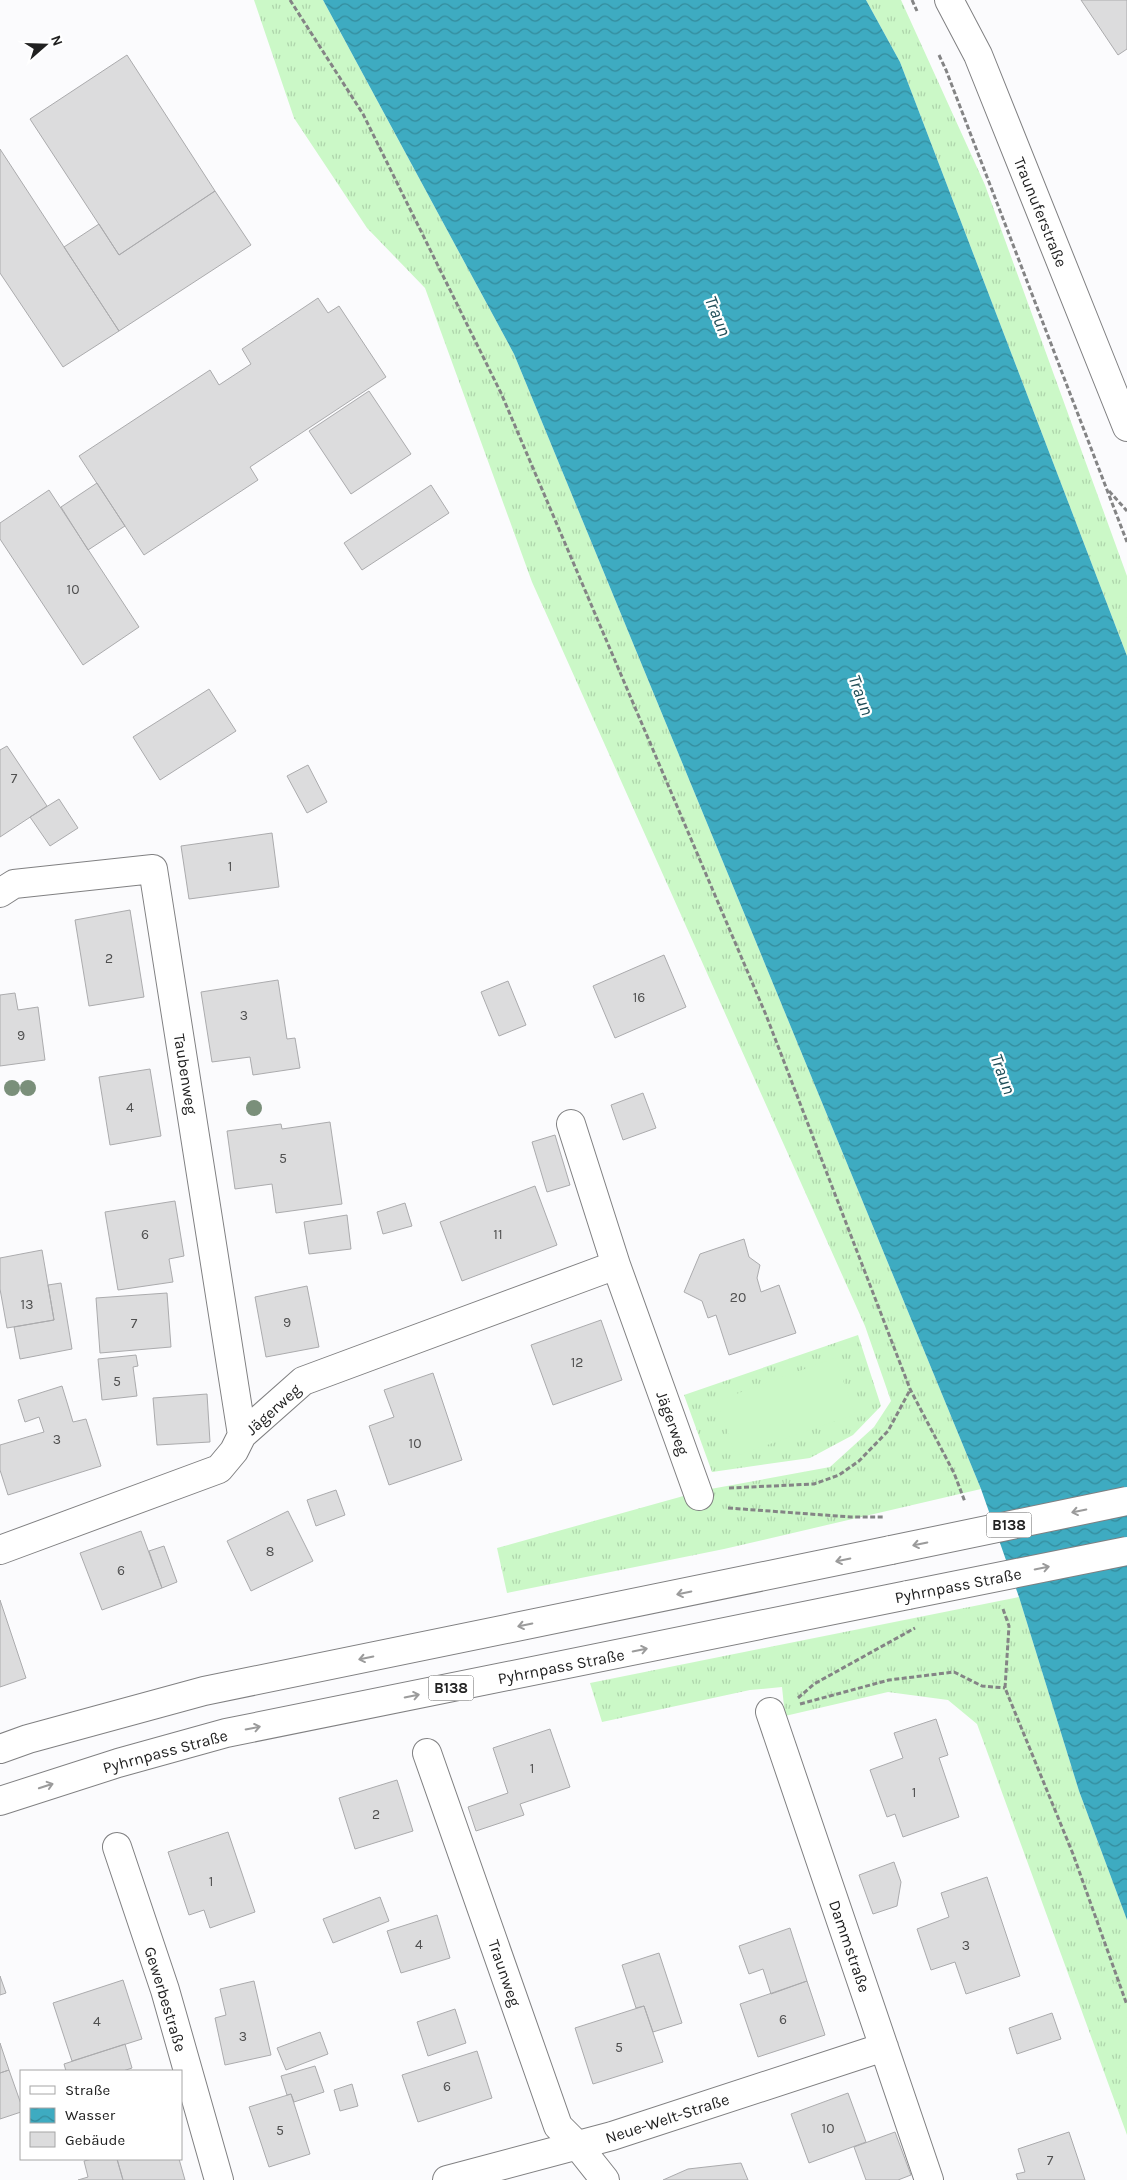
<svg xmlns="http://www.w3.org/2000/svg" width="1127" height="2180" font-family="Karla,sans-serif">
<style>
.grass{fill:url(#grass-tufts)}
.pitch{fill:#cbf8c7}
.water{fill:url(#water-waves)}
.building{fill:#dcdcdd;stroke:#ababad}
.lines{fill:none;stroke-linecap:round;stroke-linejoin:round}
.minor-casing{stroke:#808082;stroke-width:30}
.primary-casing{stroke:#808082;stroke-width:30}
.path{stroke:#848485;stroke-width:3;stroke-dasharray:5 2.5;stroke-linecap:butt}
.minor{stroke:#fff;stroke-width:28}
.primary{stroke:#fff;stroke-width:28}
.primary-bridge-casing{stroke:#808082;stroke-width:30;stroke-linecap:butt}
.primary-bridge{stroke:#fff;stroke-width:28}
.tree{fill:#7a8f7a}
.oneway{stroke:#9b9b9b}
.labels{text-anchor:middle;stroke-width:4.5;stroke-linejoin:round;paint-order:stroke}
.number-label{font-size:14px;fill:#505050}
.shield{fill:#fff;stroke:#646464;stroke-width:1}
.shield-label{font-size:15px;font-weight:bold;fill:#212121}
.street-label{font-size:16px;fill:#212121;stroke:#fff}
.water-label{font-size:18px;font-style:italic;fill:#204e58;stroke:#fff}
</style>
<defs>
<pattern id="grass-tufts" width="24" height="20" patternUnits="userSpaceOnUse" patternTransform="scale(1.25)"><rect width="24" height="20" fill="#cbf8c7"/><path d="M3 7l-1-3M5 7V3M7 7l1-3M15 17l-1-3M17 17v-4M19 17l1-3" fill="none" stroke="#aed4ab"/></pattern>
<pattern id="water-waves" width="16" height="10" patternUnits="userSpaceOnUse" patternTransform="scale(1.25)"><rect width="16" height="10" fill="#3eabc1"/><path d="M0 5q4-4 8 0t8 0" fill="none" stroke="#348b9c"/></pattern>
</defs>
<rect width="100%" height="100%" fill="#fbfbfd"/>
<path class="grass" d="M254,0H323L514,354L981,1489L724,1549L507,1593L497,1548L705,1490L830,1467L874,1427L891,1401L865,1326L532,582L425,288L367,228L294,118Z
M866,0H901L985,185L1127,576V656L900,62Z
M858,1335L881,1406L853,1435L810,1458L712,1472L684,1395Z
M1019,1597L1079,1791L1127,1920V2135L977,1724L948,1700L888,1692L785,1716L782,1687L750,1690L602,1722L590,1683Z"/>
<path class="pitch" d="M835,1358L855,1414L736,1456L717,1401Z"/>
<path class="water" d="M323,0H866L900,62L1127,656V1920L1079,1791L1019,1597L981,1489L514,354Z"/>
<path class="building" d="M1081,0H1127V49L1118,55Z
M127,55L215,191L119,255L30,119Z
M0,149L119,331L63,367L0,273Z
M215,191L251,245L119,331L64,247L99,224L119,255Z
M318,298L328,313L339,306L386,377L250,467L258,480L144,555L79,456L210,370L219,385L251,364L242,349Z
M369,391L411,454L351,494L309,431Z
M97,483L125,526L88,550L61,507Z
M431,485L449,513L362,570L344,543Z
M49,490L139,627L83,665L0,539V523Z
M209,689L236,731L160,780L133,737Z
M7,746L47,806L0,837V750Z
M308,765L327,802L307,813L287,776Z
M59,799L78,828L50,846L30,817Z
M272,833L279,887L189,899L181,846Z
M130,910L144,997L89,1006L75,920Z
M664,955L686,1007L615,1038L593,986Z
M278,980L287,1039L295,1038L300,1068L253,1075L250,1057L212,1062L201,992Z
M508,981L526,1025L499,1036L481,992Z
M15,993L18,1010L38,1007L45,1060L0,1066V995Z
M150,1069L161,1136L110,1145L99,1077Z
M643,1093L656,1128L623,1140L611,1105Z
M330,1122L342,1204L276,1213L272,1184L235,1189L227,1131L281,1124L282,1129Z
M555,1135L570,1185L547,1192L532,1142Z
M535,1186L557,1245L462,1281L440,1222Z
M175,1201L184,1256L169,1259L173,1282L118,1290L105,1212Z
M405,1203L412,1226L383,1234L377,1212Z
M347,1215L351,1249L309,1254L304,1222Z
M744,1239L749,1257L760,1265L757,1278L761,1292L779,1285L796,1333L729,1355L716,1315L708,1318L702,1301L684,1292L700,1254Z
M42,1250L54,1320L7,1328L0,1289V1258Z
M61,1283L72,1349L20,1359L14,1327L54,1320L48,1285Z
M307,1286L319,1347L266,1357L255,1297Z
M167,1293L171,1347L100,1353L96,1298Z
M601,1320L622,1380L553,1405L531,1345Z
M136,1355L138,1366L133,1367L137,1396L102,1400L98,1359Z
M433,1373L462,1460L389,1485L369,1426L394,1417L384,1390Z
M62,1386L73,1422L86,1419L101,1466L8,1495L0,1470V1445L44,1432L39,1417L25,1422L18,1400Z
M207,1394L210,1442L157,1445L153,1398Z
M336,1490L345,1515L316,1526L307,1500Z
M288,1511L313,1561L251,1591L227,1541Z
M141,1531L162,1588L102,1610L80,1553Z
M164,1546L177,1582L162,1588L149,1551Z
M0,1600L26,1678L0,1687Z
M936,1719L948,1755L939,1758L959,1817L903,1837L895,1814L887,1817L870,1770L903,1758L894,1733Z
M550,1729L570,1787L520,1804L524,1815L476,1831L468,1807L508,1793L493,1748Z
M397,1780L413,1831L355,1849L339,1798Z
M228,1832L255,1912L210,1928L204,1910L189,1915L168,1852Z
M894,1862L901,1882L897,1906L873,1914L859,1875Z
M987,1877L1020,1976L966,1994L955,1962L931,1970L917,1929L949,1917L941,1893Z
M380,1897L389,1921L333,1943L323,1919Z
M437,1915L450,1958L401,1973L387,1931Z
M790,1928L807,1981L771,1994L763,1969L749,1974L739,1946Z
M659,1953L682,2023L653,2032L644,2006L636,2008L622,1965Z
M0,1976L6,1993L0,1995Z
M123,1980L142,2039L72,2061L53,2003Z
M254,1981L271,2055L225,2065L215,2018L226,2015L220,1989Z
M807,1981L825,2035L758,2057L740,2004Z
M644,2006L663,2062L593,2084L575,2028Z
M455,2009L466,2043L428,2056L417,2022Z
M1052,2013L1061,2039L1017,2054L1009,2028Z
M320,2032L328,2054L286,2070L277,2048Z
M0,2043L9,2070L0,2073Z
M125,2044L132,2068L123,2071H66L64,2064Z
M477,2051L492,2098L418,2122L402,2075Z
M315,2066L324,2092L294,2102L291,2094L287,2095L281,2076Z
M9,2070L21,2104V2112L0,2119V2073Z
M352,2084L358,2106L340,2111L334,2090Z
M848,2093L866,2142L809,2163L791,2114Z
M291,2094L310,2154L269,2167L249,2107Z
M895,2132L911,2175L898,2180H866L854,2147Z
M1069,2132L1085,2180H1018L1016,2174L1025,2172L1018,2149Z
M92,2159H117L123,2180H78L88,2177L84,2161Z
M117,2159H179L185,2180H123Z
M741,2163L748,2180H663L688,2169Z"/>
<g class="lines">
<g class="minor-casing">
<path id="minor" d="M949,0L978,55L1127,427
M0,893L14,884L153,869L242,1435
M571,1124L616,1265
M0,1550L219,1469L234,1451L242,1435L303,1381L616,1265L699,1496
M770,1712L929,2180
M427,1753L558,2126L578,2146L605,2180
M117,1847L165,1990L219,2180
M447,2180L612,2136L884,2047"/>
</g>
<g class="primary-casing">
<path id="primary" d="M0,1749L28,1739L204,1691L891,1550
M0,1801L118,1763L226,1733L908,1595"/>
</g>
<path class="path" d="M290,0L363,114L501,393L766,1015L910,1389L954,1473L965,1502
M912,0L917,11
M939,55L946,70L1127,542
M1109,491L1127,511
M729,1488L814,1484L839,1475L859,1461L888,1431L910,1390
M728,1508L851,1517H884
M1003,1609L1009,1626L1005,1688L1073,1854L1127,2005
M798,1698L814,1684L915,1628
M800,1704L889,1680L954,1672L982,1686L1005,1688"/>
<use href="#minor" class="minor"/>
<use href="#primary" class="primary"/>
<g class="primary-bridge-casing">
<path id="primary-bridge" d="M891,1550L1127,1501
M908,1595L1127,1551"/>
</g>
<use href="#primary-bridge" class="primary-bridge"/>
</g>
<g class="tree">
<circle cx="12" cy="1088" r="8"/>
<circle cx="28" cy="1088" r="8"/>
<circle cx="254" cy="1108" r="8"/>
</g>
<defs><path id="oneway-shaft" d="M-6 0H5M1.5-3L5.5 0L1.5 3" fill="none" stroke-width="1.6" stroke-linecap="round" stroke-linejoin="round" transform="scale(1.25)"/></defs>
<g class="oneway">
<use href="#oneway-shaft" transform="translate(1079 1511) rotate(168)"/>
<use href="#oneway-shaft" transform="translate(920 1544) rotate(168)"/>
<use href="#oneway-shaft" transform="translate(843 1560) rotate(168)"/>
<use href="#oneway-shaft" transform="translate(1042 1568) rotate(-11)"/>
<use href="#oneway-shaft" transform="translate(684 1593) rotate(168)"/>
<use href="#oneway-shaft" transform="translate(525 1625) rotate(168)"/>
<use href="#oneway-shaft" transform="translate(640 1650) rotate(-11)"/>
<use href="#oneway-shaft" transform="translate(366 1658) rotate(168)"/>
<use href="#oneway-shaft" transform="translate(412 1696) rotate(-11)"/>
<use href="#oneway-shaft" transform="translate(253 1728) rotate(-11)"/>
<use href="#oneway-shaft" transform="translate(46 1786) rotate(-18)"/>
</g>
<g class="labels">
<g class="number-label">
<text x="73" y="594">10</text>
<text x="14" y="783">7</text>
<text x="230" y="871">1</text>
<text x="109" y="963">2</text>
<text x="639" y="1002">16</text>
<text x="244" y="1020">3</text>
<text x="21" y="1040">9</text>
<text x="130" y="1112">4</text>
<text x="283" y="1163">5</text>
<text x="145" y="1239">6</text>
<text x="498" y="1239">11</text>
<text x="738" y="1302">20</text>
<text x="27" y="1309">13</text>
<text x="287" y="1327">9</text>
<text x="134" y="1328">7</text>
<text x="577" y="1367">12</text>
<text x="117" y="1386">5</text>
<text x="57" y="1444">3</text>
<text x="415" y="1448">10</text>
<text x="270" y="1556">8</text>
<text x="121" y="1575">6</text>
<text x="532" y="1773">1</text>
<text x="914" y="1797">1</text>
<text x="376" y="1819">2</text>
<text x="211" y="1886">1</text>
<text x="419" y="1949">4</text>
<text x="966" y="1950">3</text>
<text x="783" y="2024">6</text>
<text x="97" y="2026">4</text>
<text x="243" y="2041">3</text>
<text x="619" y="2052">5</text>
<text x="447" y="2091">6</text>
<text x="828" y="2133">10</text>
<text x="280" y="2135">5</text>
<text x="1050" y="2165">7</text>
</g>
<g class="shield">
<rect x="986.5" y="1512.5" width="45" height="25" rx="4"/>
<rect x="428.5" y="1675.5" width="45" height="25" rx="4"/>
</g>
<g class="shield-label">
<text x="1009" y="1530">B138</text>
<text x="451" y="1693">B138</text>
</g>
<g class="street-label">
<text transform="translate(1041 212) rotate(68)" y="6">Traunuferstraße</text>
<text transform="translate(186 1074) rotate(81)" y="6">Taubenweg</text>
<text transform="translate(273 1409) rotate(-42)" y="6">Jägerweg</text>
<text transform="translate(673 1423) rotate(70)" y="6">Jägerweg</text>
<text transform="translate(958 1585) rotate(-11)" y="6">Pyhrnpass Straße</text>
<text transform="translate(561 1666) rotate(-11)" y="6">Pyhrnpass Straße</text>
<text transform="translate(165 1751) rotate(-15)" y="6">Pyhrnpass Straße</text>
<text transform="translate(850 1946) rotate(71)" y="6">Dammstraße</text>
<text transform="translate(505 1973) rotate(71)" y="6">Traunweg</text>
<text transform="translate(166 1999) rotate(73)" y="6">Gewerbestraße</text>
<text transform="translate(667 2118) rotate(-18)" y="6">Neue-Welt-Straße</text>
</g>
<g class="water-label">
<text transform="translate(718 316) rotate(68)" y="6">Traun</text>
<text transform="translate(861 695) rotate(70)" y="6">Traun</text>
<text transform="translate(1003 1074) rotate(70)" y="6">Traun</text>
</g>
</g>
<rect x="20" y="2070" width="162" height="90" fill="#ffffff" stroke="#a6a6a6"/>
<rect x="30" y="2086" width="25" height="8" fill="#ffffff" stroke="#a6a6a6"/>
<text x="65" y="2095" font-size="15" fill="#212121">Straße</text>
<rect x="30" y="2108" width="25" height="15" fill="url(#water-waves)" stroke="#a6a6a6"/>
<text x="65" y="2120" font-size="15" fill="#212121">Wasser</text>
<rect x="30" y="2132" width="25" height="15" fill="#dcdcdd" stroke="#a6a6a6"/>
<text x="65" y="2145" font-size="15" fill="#212121">Gebäude</text>
<g transform="translate(45 45) rotate(70)" stroke="#ffffff" stroke-width="4" paint-order="stroke">
<path d="M0-4L9 19L0 12L-9 19Z" fill="#212121"/>
<text y="-8" font-size="14" font-weight="bold" text-anchor="middle" fill="#212121">N</text>
</g>
</svg>
